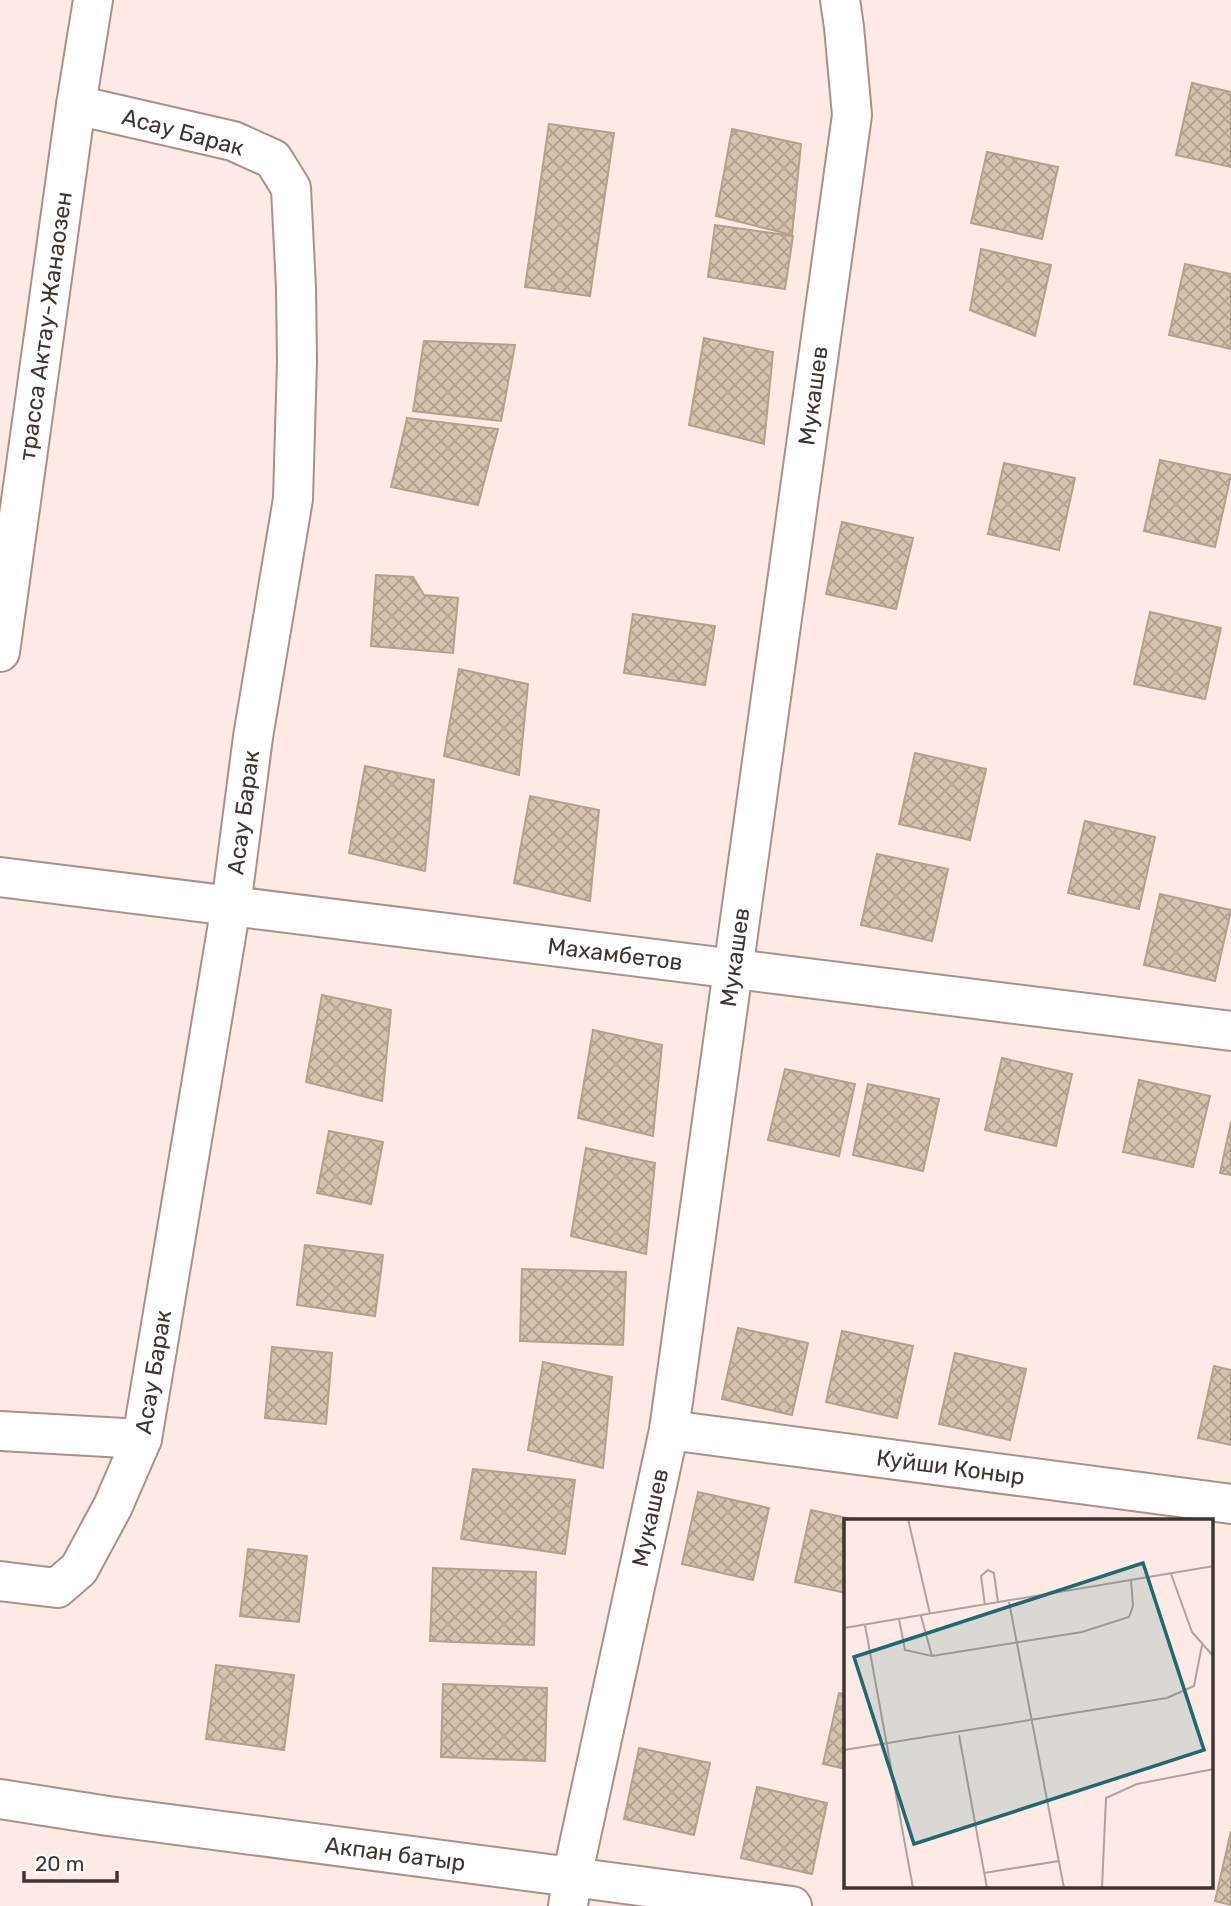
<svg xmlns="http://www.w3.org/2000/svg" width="1231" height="1906" font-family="Rubik,sans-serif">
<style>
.building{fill:url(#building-cross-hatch);stroke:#b4a18c;stroke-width:2}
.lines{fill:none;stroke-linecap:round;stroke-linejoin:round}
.minor-casing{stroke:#ac9087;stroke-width:42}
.major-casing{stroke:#ac9087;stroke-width:42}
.minor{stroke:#fff;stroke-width:38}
.major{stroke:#fff;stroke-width:38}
.labels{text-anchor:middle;stroke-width:5;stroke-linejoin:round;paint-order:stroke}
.street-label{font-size:23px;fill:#403431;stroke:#fff}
.inset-road{fill:none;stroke:#b1a19c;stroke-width:2}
.view{fill:#1e6972;fill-opacity:0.15;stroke:#1e6972;stroke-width:3.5}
.inset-edge{fill:none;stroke:#403431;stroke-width:3.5}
</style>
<defs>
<pattern id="building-cross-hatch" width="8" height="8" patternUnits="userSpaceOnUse" patternTransform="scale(1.75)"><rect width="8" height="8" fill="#d6c3ad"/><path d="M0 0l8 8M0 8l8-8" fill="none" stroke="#af9f8d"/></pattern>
</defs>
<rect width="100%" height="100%" fill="#fdeae4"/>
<path class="building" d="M1192,83L1231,92V167L1176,155Z
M549,124L614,133L590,296L525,287Z
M732,129L801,144L792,235L716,216Z
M987,152L1058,167L1042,239L971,223Z
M715,225L793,236L785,289L708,277Z
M981,249L1051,265L1035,336L970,310Z
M1185,264L1231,274V349L1169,335Z
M704,338L773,352L764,444L689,425Z
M424,341L515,345L501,421L413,411Z
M407,418L498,429L478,505L391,487Z
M1160,460L1231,475L1215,547L1144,531Z
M1004,463L1075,478L1059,550L988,534Z
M842,522L913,538L896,609L826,594Z
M376,575L413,577L424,595L458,598L453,653L371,646Z
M1150,612L1221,628L1205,699L1134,684Z
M633,614L715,626L705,685L624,673Z
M459,669L528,684L519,775L444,756Z
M915,753L986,769L970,840L899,824Z
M365,766L434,780L425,871L349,853Z
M530,796L599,810L590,901L514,883Z
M1085,821L1155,837L1139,909L1068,893Z
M877,854L948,869L932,941L861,925Z
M1160,894L1231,910L1215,981L1144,965Z
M322,995L391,1010L382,1101L306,1082Z
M593,1030L662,1045L653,1136L578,1118Z
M1002,1058L1072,1074L1056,1146L985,1130Z
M785,1069L855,1084L839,1156L768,1140Z
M1139,1080L1210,1096L1193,1167L1123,1152Z
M868,1084L939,1099L923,1171L853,1155Z
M1231,1122V1175L1220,1173Z
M329,1131L383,1142L371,1204L317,1193Z
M586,1148L655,1163L646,1254L571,1236Z
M305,1245L383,1255L375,1316L297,1305Z
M522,1269L626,1272L623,1345L520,1341Z
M738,1328L808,1343L792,1415L722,1399Z
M842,1331L913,1346L897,1418L826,1402Z
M272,1347L332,1353L326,1424L265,1418Z
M955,1353L1026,1369L1010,1440L939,1424Z
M543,1362L612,1377L603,1468L528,1450Z
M1214,1366L1231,1370V1445L1198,1438Z
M473,1469L575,1480L565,1554L461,1539Z
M698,1492L769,1508L753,1580L682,1564Z
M811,1510L860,1521H846V1593L795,1582Z
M248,1549L307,1556L299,1622L240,1616Z
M433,1568L536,1572L534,1645L430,1641Z
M216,1665L294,1675L284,1750L206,1739Z
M443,1684L547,1688L545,1761L441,1757Z
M839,1693L846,1694V1769L823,1764Z
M639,1748L710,1763L694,1835L624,1819Z
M757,1787L827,1803L812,1874L741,1858Z
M1231,1831V1905L1215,1901Z"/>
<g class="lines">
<g class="minor-casing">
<g id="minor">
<path id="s1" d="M0,877L1231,1031"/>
<path id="s2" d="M669,1430L1231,1504"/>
<path d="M0,1431L142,1439"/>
<path id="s3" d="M0,1581L57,1588L79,1569L113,1506L142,1439L231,906L253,737L293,499L297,361L296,288L291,188L273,159L233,141L76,105"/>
<path id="s4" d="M0,1799L108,1816L792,1906"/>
<path id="s5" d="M568,1906L572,1877L669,1430L852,115L844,27L840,0"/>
</g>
</g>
<g class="major-casing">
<g id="major">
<path id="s6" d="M0,652L76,105L93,0"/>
</g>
</g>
<use href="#minor" class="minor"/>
<use href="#major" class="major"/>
</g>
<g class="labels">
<g class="street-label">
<text transform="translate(183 132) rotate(15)" y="8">Асау Барак</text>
<text dy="8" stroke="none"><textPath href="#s6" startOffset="329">трасса Актау-Жанаозен</textPath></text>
<text dy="8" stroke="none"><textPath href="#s5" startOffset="1531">Мукашев</textPath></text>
<text dy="8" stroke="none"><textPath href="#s3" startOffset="866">Асау Барак</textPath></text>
<text dy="8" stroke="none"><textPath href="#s1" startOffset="620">Махамбетов</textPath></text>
<text dy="8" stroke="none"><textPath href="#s5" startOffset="964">Мукашев</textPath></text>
<text dy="8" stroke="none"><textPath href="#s3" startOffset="299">Асау Барак</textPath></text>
<text dy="8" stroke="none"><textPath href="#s2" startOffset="284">Куйши Коныр</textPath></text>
<text dy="8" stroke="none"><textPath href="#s5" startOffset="397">Мукашев</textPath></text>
<text dy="8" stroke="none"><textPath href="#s4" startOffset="399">Акпан батыр</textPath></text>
</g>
</g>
<g transform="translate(844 1519)">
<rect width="369" height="369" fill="#fdeae4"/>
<path class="inset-road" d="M64,0L86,95M327,55L348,113L370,138M165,83L220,369M141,86L137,57L144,51L150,54L154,84M77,97L88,137M55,100L61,131L88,137L238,113L285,98L289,87L287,61M21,106L69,369M0,109L370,47M115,216L143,369M0,231L323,179L350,167L358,126M140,354L215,342M258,369L262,279L293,265L370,250"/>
<path class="view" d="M299,44L360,231L70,325L10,138Z"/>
<rect width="369" height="369" class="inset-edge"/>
</g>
<path d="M24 1871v10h93v-10" fill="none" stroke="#403431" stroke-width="3.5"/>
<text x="35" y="1871" font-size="21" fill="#403431" stroke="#ffffff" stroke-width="5" paint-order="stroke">20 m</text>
</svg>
